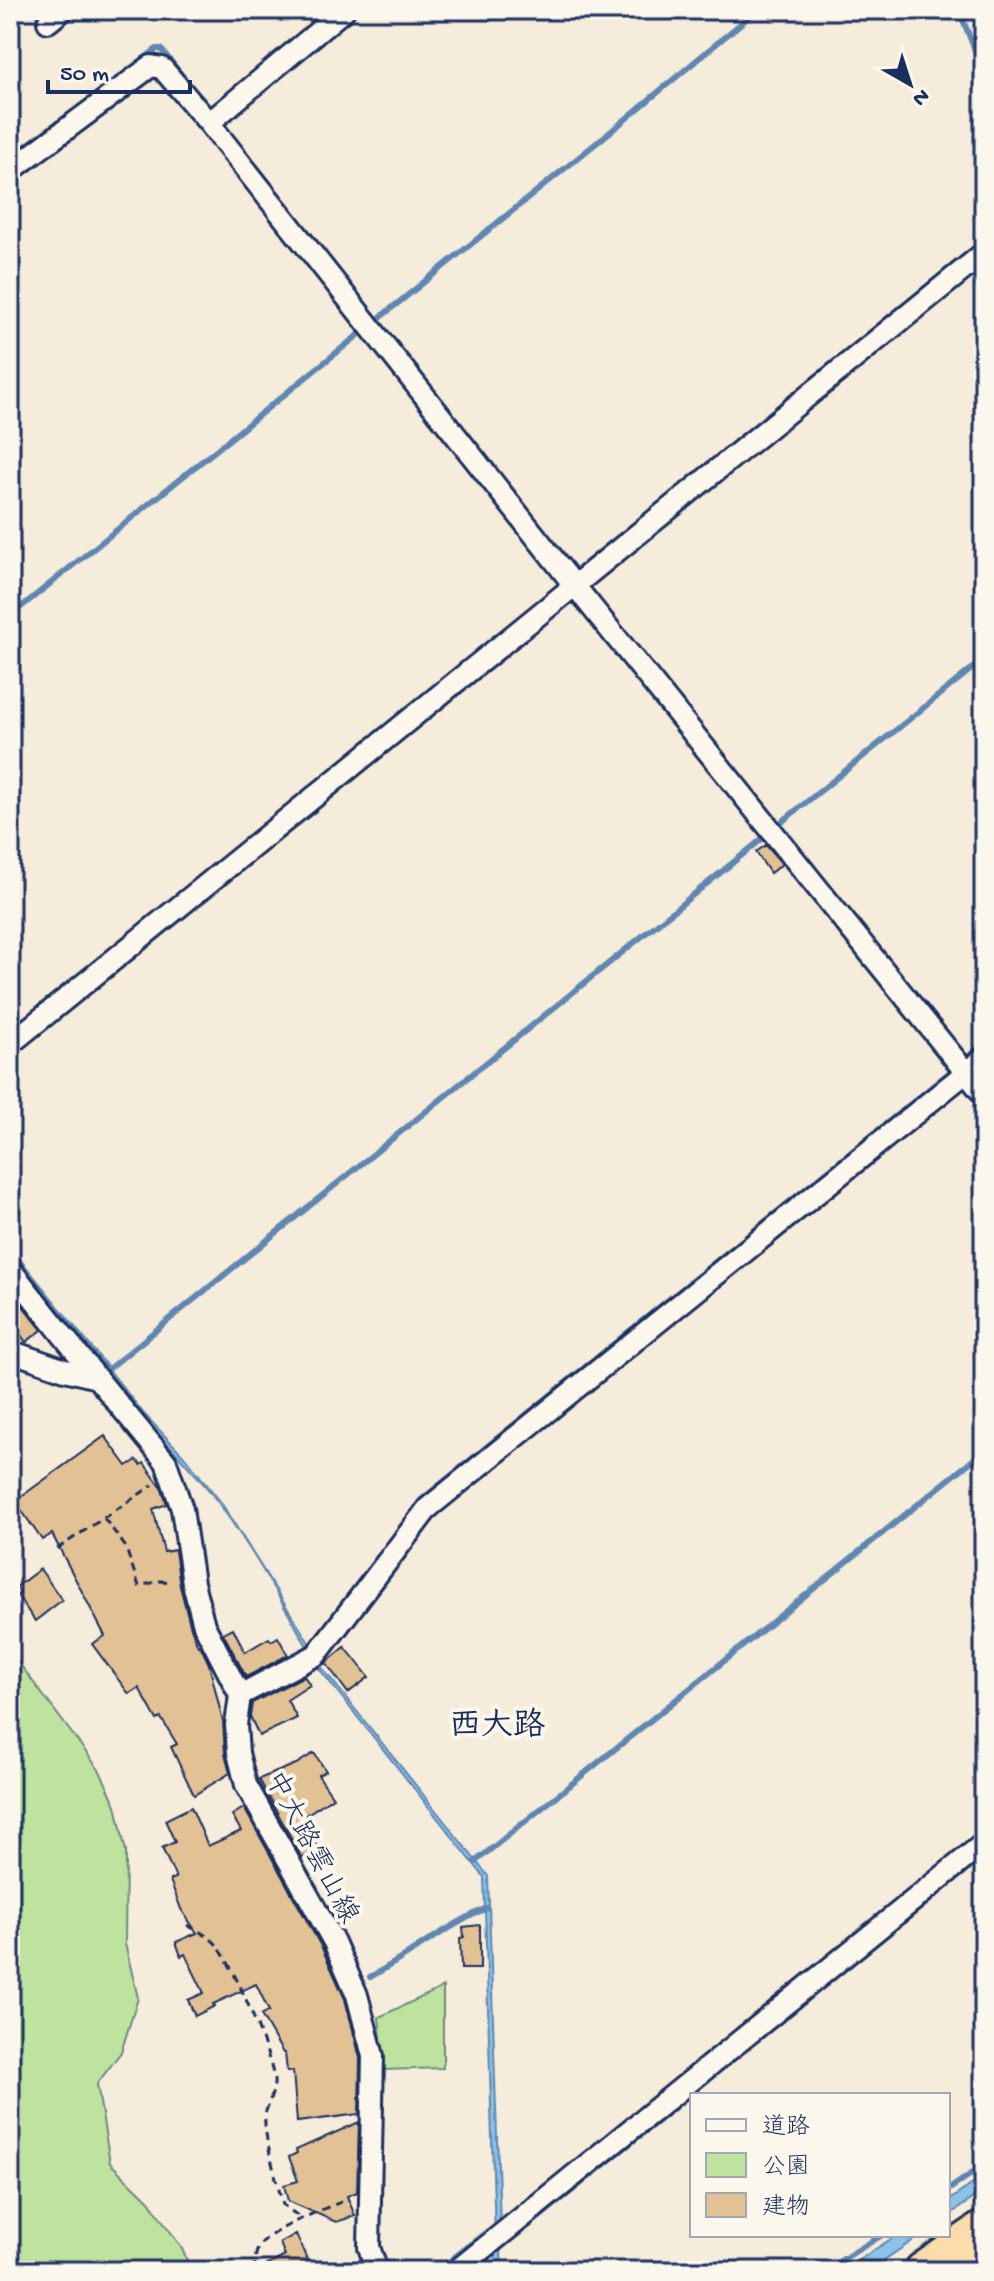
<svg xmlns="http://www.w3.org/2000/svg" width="994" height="2281" font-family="'Gochi Hand','Klee One',sans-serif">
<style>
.green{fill:#bde39f;stroke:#6c897e;stroke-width:2}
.water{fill:#8ac2e8;stroke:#5e87b1;stroke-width:2}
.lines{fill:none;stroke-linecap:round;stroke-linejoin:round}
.stream{stroke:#5e87b1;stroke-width:6}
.building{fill:#e2c295;stroke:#1b2f5e;stroke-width:2}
.street-casing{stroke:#1b2f5e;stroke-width:26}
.highway-casing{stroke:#1b2f5e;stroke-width:42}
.path{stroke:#1b2f5e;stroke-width:3;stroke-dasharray:8 6;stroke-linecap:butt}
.street{stroke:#fbf7ec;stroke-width:20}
.highway{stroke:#faddab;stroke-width:36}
.labels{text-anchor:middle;stroke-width:8;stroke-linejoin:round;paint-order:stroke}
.street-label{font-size:28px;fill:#1b2f5e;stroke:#fbf7ec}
.quarter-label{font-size:32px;font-weight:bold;fill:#1b2f5e;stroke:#fbf7ec}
</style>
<rect width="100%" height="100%" fill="#f6ecdb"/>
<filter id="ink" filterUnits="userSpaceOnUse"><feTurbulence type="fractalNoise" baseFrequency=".0125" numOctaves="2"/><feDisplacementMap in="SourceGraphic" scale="16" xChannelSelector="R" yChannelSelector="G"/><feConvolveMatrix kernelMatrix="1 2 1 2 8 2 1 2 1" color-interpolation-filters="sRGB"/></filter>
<g filter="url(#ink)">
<path class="green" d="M10,1651L100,1771L116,1805L126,1852L125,1944L138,1998L121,2052L97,2084L110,2163L149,2201L181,2247L192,2271H10Z
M443,1987V2068L384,2070L379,2017Z"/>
<path class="water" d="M107,1370L110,1371L145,1415L184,1456L220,1501L313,1649L309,1650C278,1595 246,1538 207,1488C175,1448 133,1414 107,1370Z
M320,1665L488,1876L501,2253L502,2267L506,2271H496L484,1877L318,1667Z
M984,2176V2190L948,2216V2201Z
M897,2235H921L868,2271H842Z"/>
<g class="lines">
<path class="stream" d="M959,10L984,73
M140,62L157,49H161L196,93
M10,158L57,123
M767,417L984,240
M579,569L618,537
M10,616L615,128L757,10
M778,825L984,659
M969,1056L984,1043
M10,1250L108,1371
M107,1370L762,839
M412,1513L421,1500L950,1072
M310,1646L330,1621
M475,1862L984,1451
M943,1889L984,1856
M370,1977C408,1956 448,1925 487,1908
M757,2040L935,1896
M948,2190L984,2165
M526,2228L674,2108
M437,2271L485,2233
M824,2271L882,2235"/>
</g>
<path class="building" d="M766,845L782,864L770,873L756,852Z
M22,1305L42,1330L26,1342L20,1334L16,1338L10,1328V1314Z
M105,1436L127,1466L137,1460L141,1465L144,1463L161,1487L167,1504L153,1509L164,1552L175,1550L180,1586L191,1628L198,1646L200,1645L209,1664L223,1722L225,1754L230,1773L194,1795L171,1747L177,1744L161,1718L157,1720L139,1688L129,1694L92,1644L105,1636L52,1534L42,1540L15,1501Z
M40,1569L62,1600L35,1621L17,1595L20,1593L16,1587Z
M233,1628L245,1652L269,1638L271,1641L278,1637L288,1655L246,1677L223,1633Z
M345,1647L369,1677L348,1693L326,1663Z
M304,1676L310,1685L287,1700L297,1718L259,1736L250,1716L252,1703Z
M314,1753L326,1771L318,1775L333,1797L306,1815L312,1837L319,1849L302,1858L259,1779L296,1764Z
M191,1807L208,1846L241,1831L232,1815L244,1808L322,1948L345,1999L360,2058L359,2114L297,2122L293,2071H287L285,2053H283L261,2015L269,2011L256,1984L213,2004L215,2006L195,2016L188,2000L204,1993L185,1954L181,1956L176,1942L197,1933L181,1909L170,1880L176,1878L162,1848L175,1842L165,1820Z
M480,1925V1969H461L460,1938L464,1937L463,1927Z
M359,2122L357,2192L347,2196L355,2216L336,2222L288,2201L284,2185L298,2181L289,2157L297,2153L296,2150Z
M296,2234L312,2271H257L285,2256L280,2243Z"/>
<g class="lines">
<g class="street-casing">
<path id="street" d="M48,22L63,10
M209,123L344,10
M10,171L151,66L162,68L209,123L574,585L984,1095
M10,1044L984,253
M10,1269L97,1378
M10,1351L65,1370L97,1378L166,1462L182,1509L193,1583L204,1625L240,1695L236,1725L238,1753L246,1785L334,1942L357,1995L373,2056L369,2247L377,2271
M240,1695L316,1655L428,1508L984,1058
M456,2271L984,1843"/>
</g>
<g class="highway-casing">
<path id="highway" d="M923,2271L984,2229"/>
</g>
<path class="path" d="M104,1518L125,1546L139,1586L160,1581L173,1582
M57,1549L153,1485
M187,1925C195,1930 206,1934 213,1941C230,1955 272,2056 274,2080C275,2093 267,2103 265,2116C263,2136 278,2184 283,2205L301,2218
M254,2271C255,2263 255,2253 259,2246C269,2230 330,2206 349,2199"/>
<use href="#street" class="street"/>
<use href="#highway" class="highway"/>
</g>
</g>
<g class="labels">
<g class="street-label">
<text transform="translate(314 1846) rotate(62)" y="10">中大路雲山線</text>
</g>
<g class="quarter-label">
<text x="497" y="1734">西大路</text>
</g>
</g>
<rect width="994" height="2281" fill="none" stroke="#fbf7ec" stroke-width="40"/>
<rect x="20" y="20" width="954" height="2241" fill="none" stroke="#1b2f5e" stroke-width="3" filter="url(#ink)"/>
<rect x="690" y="2093" width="260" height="144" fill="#fbf7ec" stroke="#a1a7b3" stroke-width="2"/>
<rect x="706" y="2119" width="40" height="12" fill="#fbf7ec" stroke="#a1a7b3" stroke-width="2"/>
<text x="762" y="2133" font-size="24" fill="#1b2f5e">道路</text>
<rect x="706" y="2153" width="40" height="24" fill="#bde39f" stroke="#a1a7b3" stroke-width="2"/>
<text x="762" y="2173" font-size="24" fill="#1b2f5e">公園</text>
<rect x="706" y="2193" width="40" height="24" fill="#e2c295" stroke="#a1a7b3" stroke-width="2"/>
<text x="762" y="2213" font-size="24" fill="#1b2f5e">建物</text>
<g transform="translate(910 84) rotate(141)" stroke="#fbf7ec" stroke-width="6" paint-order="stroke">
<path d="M0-6L14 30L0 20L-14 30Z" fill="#1b2f5e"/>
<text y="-12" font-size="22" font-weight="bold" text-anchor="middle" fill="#1b2f5e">N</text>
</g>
<path d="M48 80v12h142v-12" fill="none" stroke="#1b2f5e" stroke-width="4"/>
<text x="60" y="80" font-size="24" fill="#1b2f5e" stroke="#fbf7ec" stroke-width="6" paint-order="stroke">50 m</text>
</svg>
